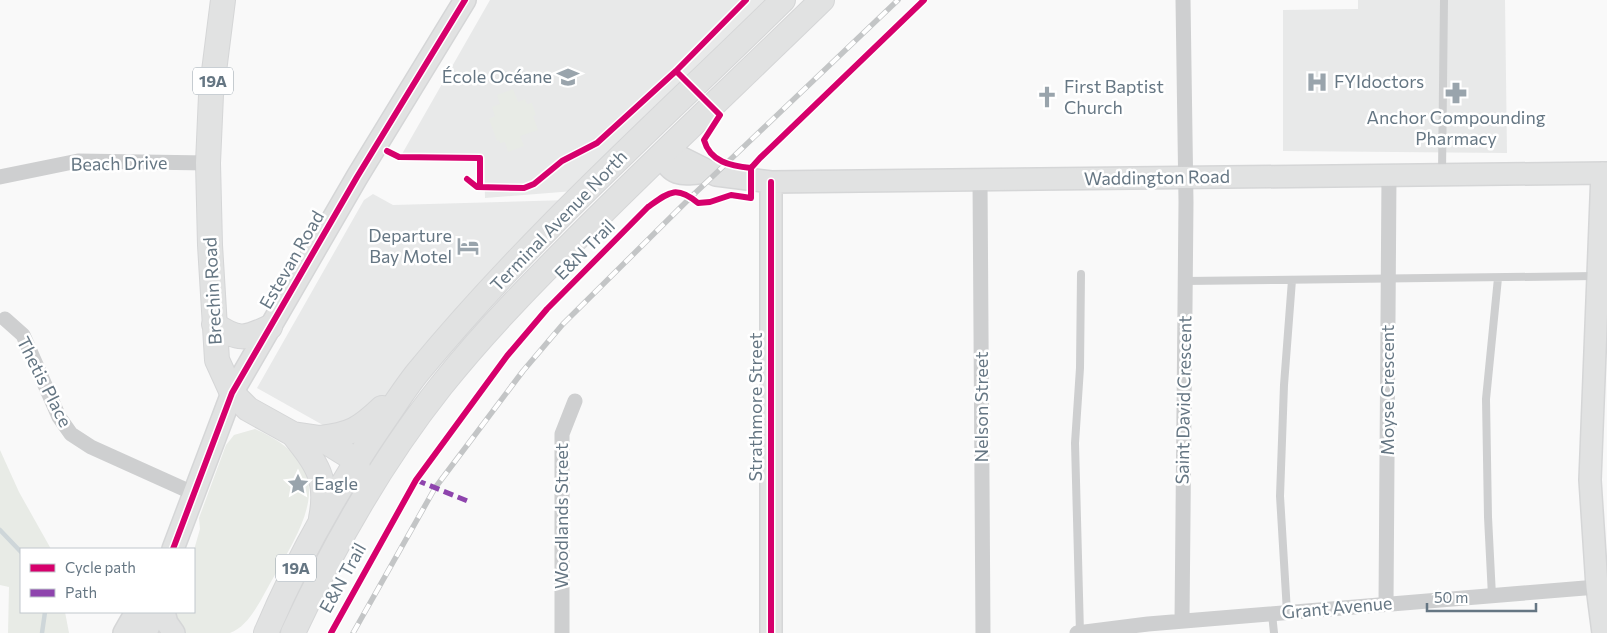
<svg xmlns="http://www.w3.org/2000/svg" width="1607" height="633" font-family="Commissioner,sans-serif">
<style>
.built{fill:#e8e9e9}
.green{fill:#e8ebe6}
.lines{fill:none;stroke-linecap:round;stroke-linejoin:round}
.stream{stroke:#ced6d9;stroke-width:4.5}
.secondary-casing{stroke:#d5d6d7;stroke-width:24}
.primary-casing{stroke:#d5d6d7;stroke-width:26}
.lane{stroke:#cecfd0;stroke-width:8}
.street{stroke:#cecfd0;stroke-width:15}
.secondary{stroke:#e1e2e2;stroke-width:21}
.primary{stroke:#e1e2e2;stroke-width:24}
.rail-casing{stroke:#c3c5c6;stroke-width:5.5}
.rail{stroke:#fff;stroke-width:4;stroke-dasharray:11;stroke-linecap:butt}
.quiet{stroke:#8e44ad;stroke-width:5;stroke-dasharray:10 5;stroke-linecap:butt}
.cycleway-casing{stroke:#fff;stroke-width:9}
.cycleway{stroke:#d6006c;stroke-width:6}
.labels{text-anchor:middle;stroke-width:5;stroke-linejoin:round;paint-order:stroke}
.shield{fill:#fff;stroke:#939fa8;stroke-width:1}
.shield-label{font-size:16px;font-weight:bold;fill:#657683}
.poi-label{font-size:18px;fill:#657683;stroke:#fff;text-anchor:start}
.street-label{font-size:18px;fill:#657683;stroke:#fff}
</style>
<rect width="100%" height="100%" fill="#f9f9f9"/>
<path class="built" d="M490,0H768L574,191L485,198L484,156L402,154Z
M1358,0H1505L1507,153L1283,151V10L1358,9Z
M373,194L393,205L568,200L415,369L356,424L330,429L257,388L364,200Z"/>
<path class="green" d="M513,89L518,102L525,99L527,104L532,103L536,115L533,116L538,130L520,136L524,146L508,152L505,142L500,143L499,140L497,141L489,119L495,116L492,107L500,104L497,95Z
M255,429C341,467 307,519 272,580C262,597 250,626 230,633C219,633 193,633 180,633L168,612H194V550L200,529L199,518L226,445L234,435Z
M0,450L19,492L51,549H21V612H65L69,633H8L9,587L0,585Z"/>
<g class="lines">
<path class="stream" d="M0,530L21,552
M42,633L45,612"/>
<g class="secondary-casing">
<path id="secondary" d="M707,172C685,174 671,179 662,154L682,158L716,175L771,182L1607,173
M1602,173L1590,480L1597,587L1603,633
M771,182V633
M173,549L232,393L357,177L465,0
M164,612L167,623L174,633
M124,633L136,612
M146,633L155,612"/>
</g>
<g class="primary-casing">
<path id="primary" d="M223,0L211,95L208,163L210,245L217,360L232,393L248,409L293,434L320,438L357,461L359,477
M214,324C238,341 245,339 270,327
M293,434C316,463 329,479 321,518
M320,438C350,435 360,429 382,408
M266,633C297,560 337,489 382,423C394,406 405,388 418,372C528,238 660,121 783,0
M293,633C332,549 383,459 441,386C488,327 541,274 594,221C669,146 746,74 822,0"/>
</g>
<path class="lane" d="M1442,173L1444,0
M1185,281L1596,276
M1492,596L1488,517L1486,399L1498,278
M1287,612L1280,496L1284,385L1292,280
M1272,614L1274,633
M1080,633L1075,443L1080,368L1081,274"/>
<path class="street" d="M0,177L78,161L208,163
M980,180L983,633
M5,319L23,335L59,417L71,434L91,447L193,493
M1386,604L1389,175
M1182,621L1186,202L1183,0
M562,633V434L575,401
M1077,633L1148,624L1597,587"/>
<use href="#secondary" class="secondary"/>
<use href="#primary" class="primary"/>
<g class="rail-casing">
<path id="rail" d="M353,633L435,488L523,371L563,324L691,197L898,0"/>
</g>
<use href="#rail" class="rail"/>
<path class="quiet" d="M416,480L470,502"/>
<g class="cycleway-casing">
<path id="cycleway" d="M676,71L720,115L704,140C710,162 731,166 751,168
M387,151L399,157L480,158V187
M467,179L477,187L524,188L534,184L562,161L597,143L676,71L746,0
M771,182V633
M173,549L232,393L357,177L465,0
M331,633L416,480L507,356L547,309L648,207C669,192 676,185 698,203L710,202L731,195L751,198V168L760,158L924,0"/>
</g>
<use href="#cycleway" class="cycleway"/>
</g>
<defs>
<g id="school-bare" transform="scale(1.725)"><path d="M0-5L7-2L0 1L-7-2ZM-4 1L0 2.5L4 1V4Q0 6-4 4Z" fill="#99a4ac" stroke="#fff" stroke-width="2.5" paint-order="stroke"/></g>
<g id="hospital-bare" transform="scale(1.725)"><path d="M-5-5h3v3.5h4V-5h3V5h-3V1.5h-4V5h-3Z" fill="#99a4ac" stroke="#fff" stroke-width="2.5" paint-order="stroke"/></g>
<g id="pharmacy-bare" transform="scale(1.725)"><path d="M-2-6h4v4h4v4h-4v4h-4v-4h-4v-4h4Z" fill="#99a4ac" stroke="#fff" stroke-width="2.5" paint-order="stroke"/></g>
<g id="church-bare" transform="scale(1.725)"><path d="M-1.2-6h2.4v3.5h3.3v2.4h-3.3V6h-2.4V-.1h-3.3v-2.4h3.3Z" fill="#99a4ac" stroke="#fff" stroke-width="2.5" paint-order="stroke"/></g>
<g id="hotel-bare" transform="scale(1.725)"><path d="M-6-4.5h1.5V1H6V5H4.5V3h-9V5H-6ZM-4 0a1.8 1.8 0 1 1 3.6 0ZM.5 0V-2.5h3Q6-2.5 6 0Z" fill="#99a4ac" stroke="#fff" stroke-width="2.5" paint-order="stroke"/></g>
<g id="sight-bare" transform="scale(1.725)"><path d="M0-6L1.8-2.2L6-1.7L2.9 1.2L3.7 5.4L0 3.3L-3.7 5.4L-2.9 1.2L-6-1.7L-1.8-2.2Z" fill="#99a4ac" stroke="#fff" stroke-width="2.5" paint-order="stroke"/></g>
</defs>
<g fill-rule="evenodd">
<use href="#school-bare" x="568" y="77"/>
<use href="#hospital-bare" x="1317" y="82"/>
<use href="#pharmacy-bare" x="1456" y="93"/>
<use href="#church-bare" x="1047" y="97"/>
<use href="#hotel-bare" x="468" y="246"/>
<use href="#sight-bare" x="298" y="484"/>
</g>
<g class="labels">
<g class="shield">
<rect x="193" y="67.5" width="40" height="27" rx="4"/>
<rect x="276" y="554.5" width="40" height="27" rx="4"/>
</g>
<g class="shield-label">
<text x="213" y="87">19A</text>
<text x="296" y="574">19A</text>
</g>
<g class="poi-label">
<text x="552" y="83" text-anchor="end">École Océane</text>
<text x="1334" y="88">FYIdoctors</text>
<text x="1064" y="93">First Baptist<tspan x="1064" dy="21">Church</tspan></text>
<text x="1456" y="124" text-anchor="middle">Anchor Compounding<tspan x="1456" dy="21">Pharmacy</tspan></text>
<text x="452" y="242" text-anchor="end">Departure<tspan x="452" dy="21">Bay Motel</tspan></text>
<text x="314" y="490">Eagle</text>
</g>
<g class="street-label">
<text transform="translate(119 164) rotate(-1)" y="6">Beach Drive</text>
<text transform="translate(1157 178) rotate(-1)" y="6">Waddington Road</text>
<text transform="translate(559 221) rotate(-46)" y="6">Terminal Avenue North</text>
<text transform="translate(585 250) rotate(-45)" y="6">E&amp;N Trail</text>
<text transform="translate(292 260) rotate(-60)" y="6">Estevan Road</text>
<text transform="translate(213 291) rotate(-93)" y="6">Brechin Road</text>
<text transform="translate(44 382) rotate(63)" y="6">Thetis Place</text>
<text transform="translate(1388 390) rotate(-90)" y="6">Moyse Crescent</text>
<text transform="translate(1184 400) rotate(-89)" y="6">Saint David Crescent</text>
<text transform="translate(756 407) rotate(-90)" y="6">Strathmore Street</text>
<text transform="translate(982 407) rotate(-90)" y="6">Nelson Street</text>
<text transform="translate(562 516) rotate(-90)" y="6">Woodlands Street</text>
<text transform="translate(343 578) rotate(-61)" y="6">E&amp;N Trail</text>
<text transform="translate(1337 608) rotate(-5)" y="6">Grant Avenue</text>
</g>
</g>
<rect x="20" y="548" width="175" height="65" fill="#ffffff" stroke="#c1c8cd"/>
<rect x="30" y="564" width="25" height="8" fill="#d6006c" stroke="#c1c8cd"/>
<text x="65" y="573" font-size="15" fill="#657683">Cycle path</text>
<rect x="30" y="589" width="25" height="8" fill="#8e44ad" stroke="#c1c8cd"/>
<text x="65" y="598" font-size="15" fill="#657683">Path</text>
<path d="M1427 603v8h109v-8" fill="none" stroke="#657683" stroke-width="2.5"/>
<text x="1434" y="603" font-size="15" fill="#657683" stroke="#ffffff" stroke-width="4" paint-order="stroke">50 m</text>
</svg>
